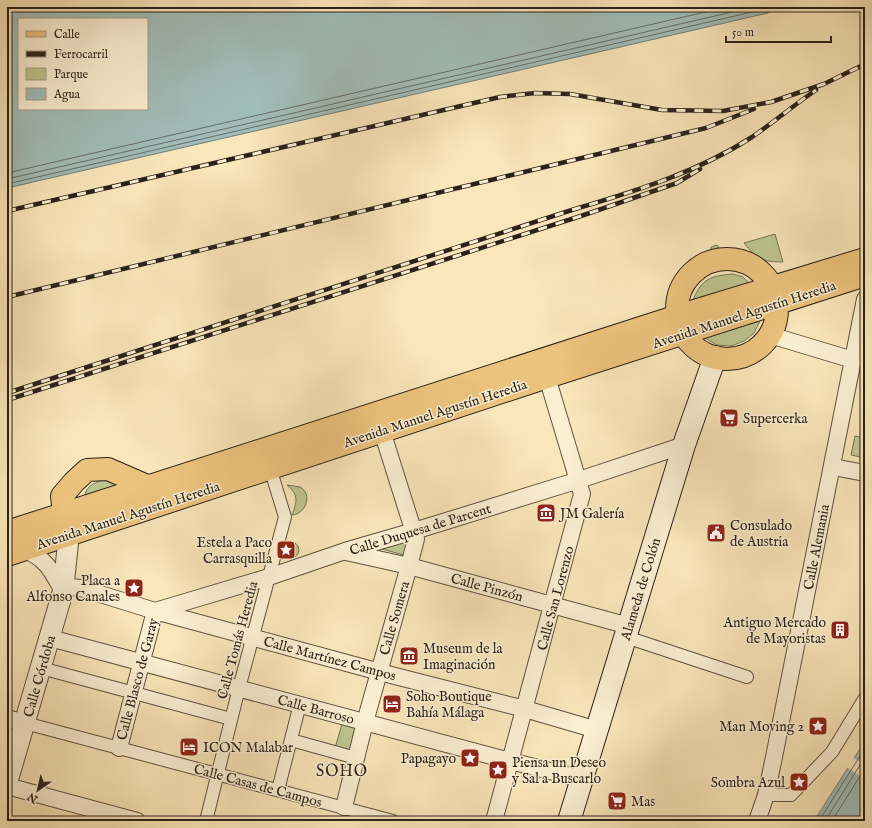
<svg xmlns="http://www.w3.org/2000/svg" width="872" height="828" font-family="'IM FELL English',serif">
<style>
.green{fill:#bec58f;stroke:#747354}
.water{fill:#a1bdb9;stroke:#717f79;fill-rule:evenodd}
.pier{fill:#f9e6ba}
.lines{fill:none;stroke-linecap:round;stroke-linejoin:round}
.shore{stroke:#666f69;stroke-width:1}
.pedestrian-casing{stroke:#5e5241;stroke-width:14}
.minor-casing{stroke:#5e5241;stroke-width:18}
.tertiary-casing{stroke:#5e5241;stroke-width:22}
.secondary-casing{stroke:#2a2119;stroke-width:24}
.primary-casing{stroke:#2a2119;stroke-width:24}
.pedestrian{stroke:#fbefd2;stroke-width:12}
.minor{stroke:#fbefd2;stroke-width:16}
.tertiary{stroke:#fbefd2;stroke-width:20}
.secondary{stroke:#fbefd2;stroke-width:22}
.primary{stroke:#ecc37d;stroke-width:22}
.rail-casing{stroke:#2a2119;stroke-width:4.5}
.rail{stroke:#fbefd2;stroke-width:3;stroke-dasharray:9;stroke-linecap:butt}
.labels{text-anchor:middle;stroke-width:3;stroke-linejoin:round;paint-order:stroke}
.street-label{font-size:14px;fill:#2a2119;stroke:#fbefd2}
.poi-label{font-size:14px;fill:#2a2119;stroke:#fbefd2;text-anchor:start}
.quarter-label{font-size:16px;letter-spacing:1px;fill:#2a2119;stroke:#fbefd2}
</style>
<rect width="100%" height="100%" fill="#f9e6ba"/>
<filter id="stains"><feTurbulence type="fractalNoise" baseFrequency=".005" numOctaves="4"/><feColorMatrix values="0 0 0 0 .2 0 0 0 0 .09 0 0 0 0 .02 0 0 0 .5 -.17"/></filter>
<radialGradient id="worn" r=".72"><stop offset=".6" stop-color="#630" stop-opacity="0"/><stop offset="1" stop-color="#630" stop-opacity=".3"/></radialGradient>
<path class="green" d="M775,234L783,262C763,262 757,259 744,243Z
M717,245L724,257L711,259V247Z
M733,274L743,277L749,283L693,300C702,278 711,276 733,274Z
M760,321L754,333L744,341L731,346L717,345L705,338Z
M855,436L865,438V458L851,455Z
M103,480H112L120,487L85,498C84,487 94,483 103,480Z
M287,485C291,486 296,486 300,487C313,494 306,514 292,515C297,502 299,495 287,485Z
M410,536L407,556L375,547Z
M283 550a8 8 0 1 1 16 0a8 8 0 1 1-16 0Z
M342,724L356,727L350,752L335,748Z"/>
<path class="water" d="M7,7H775L768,13L7,188ZM19,19H147V109H19Z
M865,741V821H814Z"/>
<path class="pier" d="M852,757L865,765V779L846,767Z"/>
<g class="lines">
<path class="shore" d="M7,173L727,7
M7,179L754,7
M7,184L765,9L768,7
M819,821L865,748
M825,821L865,757
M832,821L865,768"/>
<g class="pedestrian-casing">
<path id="pedestrian" d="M626,637L747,677
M41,668L231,719
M25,723L393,821
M291,740L356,758
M278,790L300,704
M766,795H791L832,752L865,698
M206,821L239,688L285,517L270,468"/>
</g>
<g class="minor-casing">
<path id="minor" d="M770,335L853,360
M833,467L865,473
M23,549C47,559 51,570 63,591L70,587L81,588L155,611L391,675L525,709L597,730
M346,552L409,566L629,626
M155,611L269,577L345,551L414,531L579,480L684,445
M50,638L510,761L582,779
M7,718L25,723
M119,748L155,611
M7,786L137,821
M344,807L365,722L409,566L416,539L382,431
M494,821L582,494L547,377
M757,821L766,795L774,757L865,299"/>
</g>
<g class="tertiary-casing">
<path id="tertiary" d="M7,783L63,591L69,534"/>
</g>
<g class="secondary-casing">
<path id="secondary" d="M569,821L684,445L715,357"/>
</g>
<g class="primary-casing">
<path id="primary" d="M677 309a50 50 0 1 1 100 0a50 50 0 1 1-100 0Z
M67,527L64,514L62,496L74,482L87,470L108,469L147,486
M7,532L678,316L865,259
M7,555L547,377L865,275"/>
</g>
<use href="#pedestrian" class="pedestrian"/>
<use href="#minor" class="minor"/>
<use href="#tertiary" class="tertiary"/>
<use href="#secondary" class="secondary"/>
<use href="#primary" class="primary"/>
<g class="rail-casing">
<path id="rail" d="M7,211L500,97L535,93L570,94L662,110L723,111L771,102L824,84L865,64
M7,297L706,128L754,109
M7,393L575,209C636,191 698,172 752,137C774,122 794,105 816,90
M7,400L581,216L677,183L700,169"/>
</g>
<use href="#rail" class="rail"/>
</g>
<defs>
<g id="supermarket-square" transform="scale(1)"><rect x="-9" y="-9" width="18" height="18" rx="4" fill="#8f2418" stroke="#fbefd2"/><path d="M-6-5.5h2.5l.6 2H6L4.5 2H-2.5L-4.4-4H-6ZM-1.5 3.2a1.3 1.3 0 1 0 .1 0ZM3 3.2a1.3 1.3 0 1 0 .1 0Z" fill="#fff"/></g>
<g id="museum-square" transform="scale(1)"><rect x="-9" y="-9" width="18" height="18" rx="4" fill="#8f2418" stroke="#fbefd2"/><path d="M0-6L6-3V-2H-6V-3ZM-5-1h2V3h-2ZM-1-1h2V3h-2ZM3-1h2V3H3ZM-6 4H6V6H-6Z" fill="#fff"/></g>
<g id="civic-square" transform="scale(1)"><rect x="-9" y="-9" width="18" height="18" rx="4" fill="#8f2418" stroke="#fbefd2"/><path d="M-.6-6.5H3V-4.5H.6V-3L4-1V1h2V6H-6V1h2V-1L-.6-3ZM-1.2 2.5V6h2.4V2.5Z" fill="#fff"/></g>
<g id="sight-square" transform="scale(1)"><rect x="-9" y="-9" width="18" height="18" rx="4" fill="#8f2418" stroke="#fbefd2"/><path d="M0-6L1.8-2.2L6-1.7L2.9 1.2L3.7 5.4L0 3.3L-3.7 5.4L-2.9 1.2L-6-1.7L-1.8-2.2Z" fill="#fff"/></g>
<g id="building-square" transform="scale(1)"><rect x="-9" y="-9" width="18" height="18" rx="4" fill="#8f2418" stroke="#fbefd2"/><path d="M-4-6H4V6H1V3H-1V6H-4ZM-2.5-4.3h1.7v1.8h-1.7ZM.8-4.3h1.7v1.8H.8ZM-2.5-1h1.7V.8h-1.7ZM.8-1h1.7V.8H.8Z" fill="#fff"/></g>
<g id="hotel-square" transform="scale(1)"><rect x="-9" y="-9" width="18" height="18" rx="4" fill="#8f2418" stroke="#fbefd2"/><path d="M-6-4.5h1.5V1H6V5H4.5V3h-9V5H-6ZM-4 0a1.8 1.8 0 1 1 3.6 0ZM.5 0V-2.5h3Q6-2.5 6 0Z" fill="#fff"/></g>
</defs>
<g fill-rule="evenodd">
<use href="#supermarket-square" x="729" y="418"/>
<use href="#museum-square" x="546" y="513"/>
<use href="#civic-square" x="716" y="533"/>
<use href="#sight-square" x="286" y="550"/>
<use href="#sight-square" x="134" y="588"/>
<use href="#building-square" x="840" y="630"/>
<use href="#museum-square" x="409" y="656"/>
<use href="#hotel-square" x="392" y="704"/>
<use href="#sight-square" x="818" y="726"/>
<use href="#hotel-square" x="189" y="747"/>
<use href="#sight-square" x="470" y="758"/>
<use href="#sight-square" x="498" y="770"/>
<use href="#sight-square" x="799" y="782"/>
<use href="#supermarket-square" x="617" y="801"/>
</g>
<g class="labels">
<g class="street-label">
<text transform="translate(744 314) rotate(-18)" y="5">Avenida Manuel Agustín Heredia</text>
<text transform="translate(435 413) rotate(-18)" y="5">Avenida Manuel Agustín Heredia</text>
<text transform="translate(128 515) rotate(-18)" y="5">Avenida Manuel Agustín Heredia</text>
<text transform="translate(420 529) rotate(-17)" y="5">Calle Duquesa de Parcent</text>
<text transform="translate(816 547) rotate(-79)" y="5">Calle Alemania</text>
<text transform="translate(487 587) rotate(15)" y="5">Calle Pinzón</text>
<text transform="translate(640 589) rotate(-73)" y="5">Alameda de Colón</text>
<text transform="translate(555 598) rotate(-75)" y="5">Calle San Lorenzo</text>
<text transform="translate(394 618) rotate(-74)" y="5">Calle Somera</text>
<text transform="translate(237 640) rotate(-75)" y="5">Calle Tomás Heredia</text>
<text transform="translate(330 658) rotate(15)" y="5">Calle Martínez Campos</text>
<text transform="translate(39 676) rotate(-74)" y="5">Calle Córdoba</text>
<text transform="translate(137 679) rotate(-75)" y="5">Calle Blasco de Garay</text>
<text transform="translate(316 709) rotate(15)" y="5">Calle Barroso</text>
<text transform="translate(258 785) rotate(15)" y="5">Calle Casas de Campos</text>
</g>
<g class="poi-label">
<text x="743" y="423">Supercerka</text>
<text x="560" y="518">JM Galería</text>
<text x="730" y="530">Consulado<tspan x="730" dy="16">de Austria</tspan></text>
<text x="272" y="547" text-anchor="end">Estela a Paco<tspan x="272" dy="16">Carrasquilla</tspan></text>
<text x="120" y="585" text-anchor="end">Placa a<tspan x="120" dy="16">Alfonso Canales</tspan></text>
<text x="826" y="627" text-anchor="end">Antiguo Mercado<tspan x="826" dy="16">de Mayoristas</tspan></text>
<text x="423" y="653">Museum de la<tspan x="423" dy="16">Imaginación</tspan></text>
<text x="406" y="701">Soho Boutique<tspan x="406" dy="16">Bahía Málaga</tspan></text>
<text x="804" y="731" text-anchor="end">Man Moving 2</text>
<text x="203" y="752">ICON Malabar</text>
<text x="456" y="763" text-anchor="end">Papagayo</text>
<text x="512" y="767">Piensa un Deseo<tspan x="512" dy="16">y Sal a Buscarlo</tspan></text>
<text x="785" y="787" text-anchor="end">Sombra Azul</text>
<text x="631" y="806">Mas</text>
</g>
<g class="quarter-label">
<text x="342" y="776">SOHO</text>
</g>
</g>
<rect width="872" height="828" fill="none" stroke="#f9e6ba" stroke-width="24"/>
<rect x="8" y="8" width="856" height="812" fill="none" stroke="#2a2119" stroke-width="2"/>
<rect x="12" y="12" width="848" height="804" fill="none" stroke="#2a2119"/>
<rect x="18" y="18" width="130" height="92" fill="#fbefd2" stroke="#a79d88"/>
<rect x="26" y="31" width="20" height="6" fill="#ecc37d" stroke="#a79d88"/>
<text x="54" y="38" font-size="12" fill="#2a2119">Calle</text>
<rect x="26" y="51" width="20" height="6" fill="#2a2119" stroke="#a79d88"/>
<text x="54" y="58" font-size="12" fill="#2a2119">Ferrocarril</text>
<rect x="26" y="68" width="20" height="12" fill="#bec58f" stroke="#a79d88"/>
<text x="54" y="78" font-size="12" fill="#2a2119">Parque</text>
<rect x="26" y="88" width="20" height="12" fill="#a1bdb9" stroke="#a79d88"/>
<text x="54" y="98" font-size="12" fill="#2a2119">Agua</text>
<g transform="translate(38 790) rotate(214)" stroke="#fbefd2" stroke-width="3" paint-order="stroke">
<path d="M0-3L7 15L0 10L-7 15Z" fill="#2a2119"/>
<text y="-6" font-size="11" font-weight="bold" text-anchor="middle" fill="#2a2119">N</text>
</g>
<path d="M726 36v6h105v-6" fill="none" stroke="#2a2119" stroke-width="2"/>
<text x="732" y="36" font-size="12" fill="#2a2119" stroke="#fbefd2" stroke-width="3" paint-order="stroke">50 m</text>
<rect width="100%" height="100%" filter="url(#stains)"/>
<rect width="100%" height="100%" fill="url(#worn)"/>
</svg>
